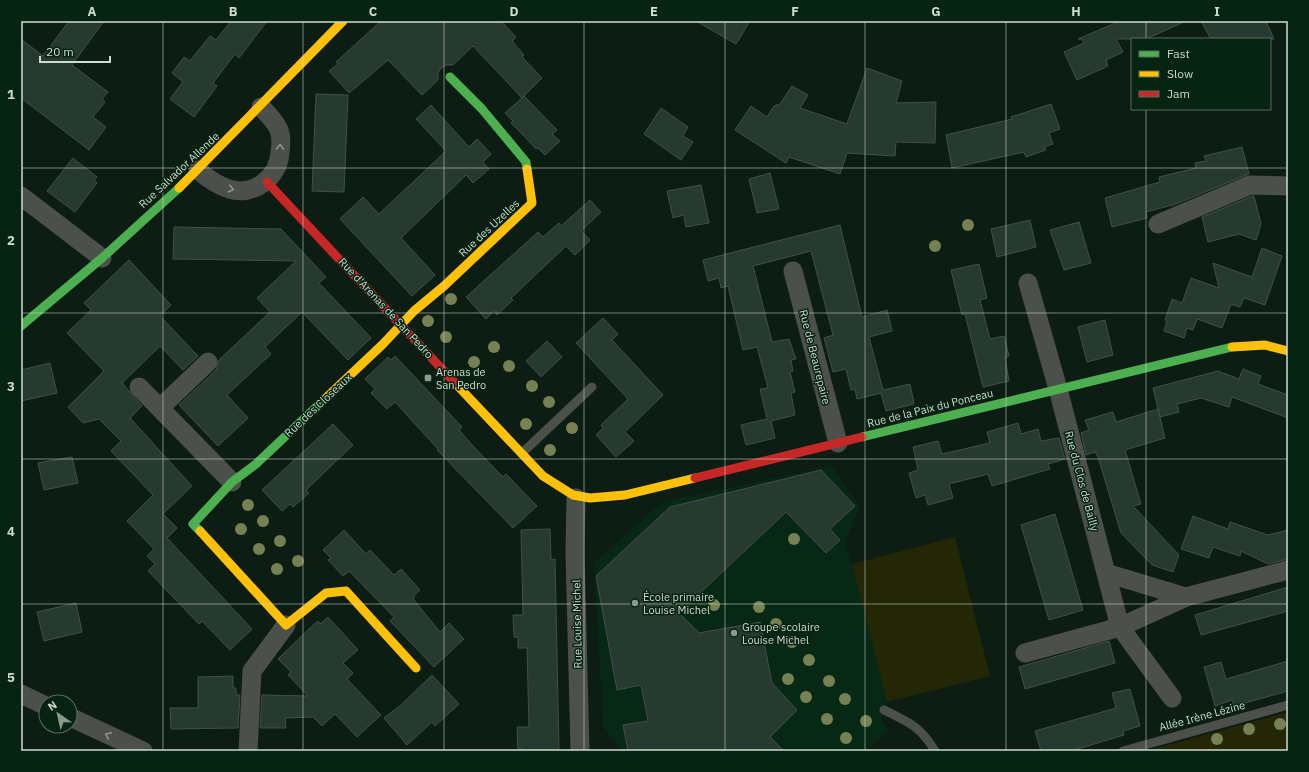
<svg xmlns="http://www.w3.org/2000/svg" width="1309" height="772" font-family="'IBM Plex Sans',sans-serif">
<style>
.built{fill:#072814}
.green{fill:#232706}
.building{fill:#273a31;stroke:#415049}
.lines{fill:none;stroke-linecap:round;stroke-linejoin:round}
.lane{stroke:#4b504a;stroke-width:9}
.street{stroke:#4b504a;stroke-width:19}
.fast{stroke:#4caf50;stroke-width:9}
.slow{stroke:#ffc107;stroke-width:9}
.jam{stroke:#c62828;stroke-width:9}
.tree{fill:#768153}
.oneway{stroke:#8c968d}
.grid{fill:none;stroke:#cdddd0;stroke-width:1;stroke-opacity:0.55}
.poi-dot{fill:#8a9a8e;stroke:#072311;stroke-width:1.5}
.labels{text-anchor:middle;stroke-width:3;stroke-linejoin:round;paint-order:stroke}
.street-label{font-size:11px;fill:#cdddd0;stroke:#072311}
.poi-label{font-size:11px;fill:#cdddd0;stroke:#072311;text-anchor:start}
.neatline{fill:none;stroke:#cdddd0;stroke-width:1.5}
.grid-label{font-size:13px;text-anchor:middle;font-weight:bold;fill:#cdddd0}
</style>
<rect width="100%" height="100%" fill="#0d1d13"/>
<path class="built" d="M832,466L860,508L845,543L852,564L887,702L881,719L888,731L866,751H621L603,726L594,563L662,502Z"/>
<path class="green" d="M955,537L990,676L887,702L852,564Z
M1288,712V751H1146Z"/>
<path class="building" d="M69,21H104L72,65L108,92L102,99L105,102L93,117L106,127L89,150L21,98V39L43,56Z
M231,21H267L239,58L235,54L213,83L217,86L194,117L170,99L183,82L172,73L184,57L190,61L210,36L216,40Z
M381,21H501L516,37L512,41L524,55L522,57L542,78L522,98L473,46L453,65H447L441,68L438,73V80L422,95L388,60L349,93L329,71L338,64L336,62Z
M696,21H750L736,44Z
M1120,21H1186L1146,39H1116L1123,52L1106,60L1108,66L1077,80L1064,52L1084,43L1082,39H1078Z
M1201,21H1266L1274,39H1211Z
M867,68L902,81L896,103L936,102L935,143L896,142L895,156L847,153L840,174L789,157L786,163L735,130L751,106L767,117L774,106L780,104L792,86L808,95L800,108L847,124Z
M316,94L348,95L344,192L312,191Z
M524,96L557,130L552,134L560,141L545,155L538,148L536,149L524,136L511,123L513,121L505,113Z
M1051,104L1060,129L1049,133L1053,144L1044,147L1046,150L1026,157L1024,152L952,168L946,135L1012,119L1011,117Z
M431,105L469,147L477,139L491,154L483,162L489,169L473,183L466,175L401,238L435,275L412,296L340,219L363,197L379,214L446,151L416,119Z
M661,108L688,127L683,136L693,142L681,160L644,134Z
M1242,147L1249,174L1176,204L1146,212L1147,218L1112,227L1105,198L1160,182L1159,177L1196,168L1195,163L1206,161L1204,156Z
M73,158L97,177L94,180L97,183L75,212L47,191Z
M770,173L779,209L757,213L749,179Z
M701,185L709,223L686,227L684,215L673,218L667,191Z
M1252,196H1254L1261,224L1256,240L1239,234L1208,242L1202,217Z
M590,200L601,212L581,231L590,240L575,255L566,246L511,298L513,300L497,315L494,311L486,319L466,297L538,232L543,237L559,223L561,226Z
M1030,220L1036,247L997,257L991,229Z
M1079,222L1091,263L1064,270L1050,230Z
M840,225L862,317L887,310L892,331L869,337L883,390L910,384L914,404L886,411L881,393L857,399L855,389L851,390L846,369L833,372L824,338L833,335L811,251L753,266L772,342L789,339L796,359L791,360L793,371L790,372L795,392L791,393L795,415L771,421L775,438L746,445L741,425L767,419L760,389L768,388L757,347L743,350L728,286L721,288L719,278L708,281L703,260Z
M174,227L281,229L326,277L319,283L371,338L348,360L302,312L265,347L271,354L227,395L248,418L218,446L179,405L216,370L219,360L270,312L257,298L296,261L173,259Z
M1262,248L1282,256L1265,305L1244,298L1240,307L1231,304L1222,328L1197,319L1193,330L1187,328L1184,338L1164,331L1167,321L1165,320L1172,299L1182,303L1191,278L1219,288L1213,263L1252,277Z
M129,260L171,305L160,316L198,356L183,370L160,346L122,383L142,406L130,418L192,486L163,514L177,528L167,538L252,629L230,650L202,621L199,624L148,571L155,564L147,556L154,549L127,521L153,495L111,451L121,441L99,419L83,423L68,407L104,371L67,333L91,310L84,303Z
M979,264L987,298L980,300L990,339L1004,336L1009,356L1005,358L1009,381L983,387L965,314L962,315L951,270Z
M603,318L618,334L612,340L663,395L625,432L634,441L616,457L596,435L603,428L601,425L628,399L576,343Z
M1105,320L1113,355L1087,362L1078,327Z
M547,341L562,357L541,377L526,361Z
M395,356L462,427L459,430L473,446L503,477L506,474L537,506L513,528L437,450L438,449L395,402L387,409L371,393L375,389L365,379L388,357L391,360Z
M50,363L57,393L21,401V370Z
M1243,369L1261,376L1258,384L1288,395V418L1232,397L1229,407L1201,398L1177,404L1179,412L1160,417L1153,388L1218,371L1239,379Z
M1158,409L1165,438L1125,450L1141,504L1133,506L1179,555L1173,572L1152,565L1121,533L1098,457L1095,452L1086,455L1081,433L1089,430L1085,420L1113,412L1116,422Z
M1018,423L1021,434L1038,429L1041,441L1059,438L1065,459L1048,464L1050,469L992,486L988,474L949,484L953,498L928,505L925,495L916,498L909,473L918,470L913,447L938,441L942,454L990,443L987,432Z
M333,424L353,445L306,490L309,493L293,507L290,504L282,511L262,490Z
M72,457L78,483L44,490L38,463Z
M821,470L855,506L830,529L840,540L826,553L786,512L679,613L699,633L760,622L772,683L797,710L770,737L784,751H628L623,725L648,721L641,685L617,690L596,576L670,507Z
M1055,514L1083,610L1049,620L1021,525Z
M1193,516L1228,529L1230,522L1268,535L1288,530V559L1268,564L1241,551L1240,556L1213,547L1209,558L1181,549Z
M550,529L551,560L555,559L559,751H523V749H518L517,727H529L527,648H518V637H514L513,615H523L521,530Z
M344,530L366,554L370,550L394,575L401,569L420,590L413,596L415,597L413,599L440,632L449,623L464,639L434,667L390,621L394,617L349,571L343,576L328,560L331,558L323,550Z
M1288,587V611L1201,635L1195,615Z
M76,603L82,632L44,641L37,612Z
M328,617L358,650L343,663L353,673L347,679L381,715L357,737L335,714L322,726L313,717L285,718L286,728H260L262,695L308,696L288,675L291,672L278,659L308,630L318,621L320,624Z
M1109,641L1115,663L1025,689L1019,667Z
M1288,661V691L1234,706L1232,700L1215,706L1204,667L1221,662L1226,679Z
M432,675L459,704L435,726L432,722L407,745L384,718L401,705Z
M233,676V688H236V695H240L238,728L171,729L170,708H198V677Z
M1130,689L1140,726L1123,731L1124,735L1071,751H1041L1035,731L1116,708L1112,693Z"/>
<g class="lines">
<path class="lane" d="M522,453L592,387
M884,710C909,722 921,727 935,751
M1123,751L1288,705"/>
<path class="street" d="M198,170C207,178 217,185 229,189C254,197 279,177 280,152C281,145 282,135 278,128C274,120 267,113 261,107
M21,196L102,258
M1158,224L1250,185L1288,186
M793,271L838,443
M1028,283L1058,389L1120,627L1186,597L1106,573
M139,387L232,482
M160,408L208,362
M576,498L575,553L580,751
M1186,597L1288,570
M1025,653L1120,627L1172,698
M21,694L46,706
M70,717L143,751
M248,751L252,671L286,625"/>
<path class="fast" d="M450,77L482,109L526,162L527,169
M21,326L102,258L179,188
M862,437L1232,347
M200,531L193,524L232,482L256,464L327,397"/>
<path class="slow" d="M179,188L343,21
M1232,347L1265,345L1288,351
M455,383L543,476L573,495L590,498L625,495L695,478
M327,397L383,344L414,311L444,286L532,203L527,169
M200,531L286,625L326,593L346,591L416,668"/>
<path class="jam" d="M267,182L455,383
M695,478L862,437"/>
</g>
<g class="tree">
<circle cx="968" cy="225" r="6"/>
<circle cx="935" cy="246" r="6"/>
<circle cx="451" cy="299" r="6"/>
<circle cx="428" cy="321" r="6"/>
<circle cx="446" cy="337" r="6"/>
<circle cx="494" cy="347" r="6"/>
<circle cx="474" cy="362" r="6"/>
<circle cx="509" cy="366" r="6"/>
<circle cx="532" cy="386" r="6"/>
<circle cx="549" cy="402" r="6"/>
<circle cx="526" cy="424" r="6"/>
<circle cx="572" cy="428" r="6"/>
<circle cx="550" cy="450" r="6"/>
<circle cx="248" cy="505" r="6"/>
<circle cx="263" cy="521" r="6"/>
<circle cx="241" cy="529" r="6"/>
<circle cx="794" cy="539" r="6"/>
<circle cx="280" cy="541" r="6"/>
<circle cx="259" cy="549" r="6"/>
<circle cx="298" cy="561" r="6"/>
<circle cx="277" cy="569" r="6"/>
<circle cx="714" cy="605" r="6"/>
<circle cx="759" cy="607" r="6"/>
<circle cx="776" cy="624" r="6"/>
<circle cx="792" cy="642" r="6"/>
<circle cx="809" cy="660" r="6"/>
<circle cx="788" cy="679" r="6"/>
<circle cx="829" cy="681" r="6"/>
<circle cx="806" cy="697" r="6"/>
<circle cx="845" cy="699" r="6"/>
<circle cx="827" cy="719" r="6"/>
<circle cx="866" cy="721" r="6"/>
<circle cx="1280" cy="724" r="6"/>
<circle cx="1249" cy="729" r="6"/>
<circle cx="846" cy="738" r="6"/>
<circle cx="1217" cy="739" r="6"/>
</g>
<defs><path id="oneway-chevron" d="M-2-3.5L2.5 0L-2 3.5" fill="none" stroke-width="1.6" stroke-linecap="round" stroke-linejoin="round"/></defs>
<g class="oneway">
<use href="#oneway-chevron" transform="translate(280 147) rotate(-89)"/>
<use href="#oneway-chevron" transform="translate(231 189) rotate(13)"/>
<use href="#oneway-chevron" transform="translate(108 735) rotate(-155)"/>
</g>
<path class="grid" d="M163,21V751M303,21V751M444,21V751M584,21V751M725,21V751M865,21V751M1006,21V751M1146,21V39M1146,109V751M21,168H1288M21,313H1288M21,459H1288M21,604H1288"/>
<g class="poi-dot">
<rect x="424" y="374" width="8" height="8" rx="2"/>
<circle cx="635" cy="603" r="4"/>
<circle cx="734" cy="633" r="4"/>
</g>
<g class="labels">
<g class="street-label">
<text transform="translate(179 170) rotate(-43)" y="4">Rue Salvador Allende</text>
<text transform="translate(489 228) rotate(-43)" y="4">Rue des Uzelles</text>
<text transform="translate(386 308) rotate(47)" y="4">Rue d'Arenas de San Pedro</text>
<text transform="translate(815 357) rotate(76)" y="4">Rue de Beaurepaire</text>
<text transform="translate(318 405) rotate(-43)" y="4">Rue des Closeaux</text>
<text transform="translate(930 408) rotate(-14)" y="4">Rue de la Paix du Ponceau</text>
<text transform="translate(1082 481) rotate(75)" y="4">Rue du Clos de Bailly</text>
<text transform="translate(577 624) rotate(-91)" y="4">Rue Louise Michel</text>
<text transform="translate(1202 716) rotate(-15)" y="4">Allée Irène Lézine</text>
</g>
<g class="poi-label">
<text x="436" y="376">Arenas de<tspan x="436" dy="13">San Pedro</tspan></text>
<text x="643" y="601">École primaire<tspan x="643" dy="13">Louise Michel</tspan></text>
<text x="742" y="631">Groupe scolaire<tspan x="742" dy="13">Louise Michel</tspan></text>
</g>
</g>
<rect width="1309" height="772" fill="none" stroke="#072311" stroke-width="44"/>
<rect x="1131" y="38" width="140" height="72" fill="#072311" stroke="#566d5d"/>
<rect x="1139" y="51" width="20" height="6" fill="#4caf50" stroke="#566d5d"/>
<text x="1167" y="58" font-size="12" fill="#cdddd0">Fast</text>
<rect x="1139" y="71" width="20" height="6" fill="#ffc107" stroke="#566d5d"/>
<text x="1167" y="78" font-size="12" fill="#cdddd0">Slow</text>
<rect x="1139" y="91" width="20" height="6" fill="#c62828" stroke="#566d5d"/>
<text x="1167" y="98" font-size="12" fill="#cdddd0">Jam</text>
<g transform="translate(58 714) rotate(326)"><circle r="19" fill="#072311" stroke="#566d5d"/>
<path d="M0-3L7 15L0 10L-7 15Z" fill="#8a9a8e"/>
<text y="-6" font-size="11" font-weight="bold" text-anchor="middle" fill="#cdddd0">N</text>
</g>
<path d="M40 56v6h70v-6" fill="none" stroke="#cdddd0" stroke-width="2"/>
<text x="46" y="56" font-size="12" fill="#cdddd0" stroke="#072311" stroke-width="3" paint-order="stroke">20 m</text>
<rect x="22" y="22" width="1265" height="728" class="neatline"/>
<g class="grid-label">
<text x="92" y="16">A</text>
<text x="233" y="16">B</text>
<text x="373" y="16">C</text>
<text x="514" y="16">D</text>
<text x="654" y="16">E</text>
<text x="795" y="16">F</text>
<text x="936" y="16">G</text>
<text x="1076" y="16">H</text>
<text x="1217" y="16">I</text>
<text x="11" y="99">1</text>
<text x="11" y="245">2</text>
<text x="11" y="391">3</text>
<text x="11" y="536">4</text>
<text x="11" y="682">5</text>
</g>
</svg>
